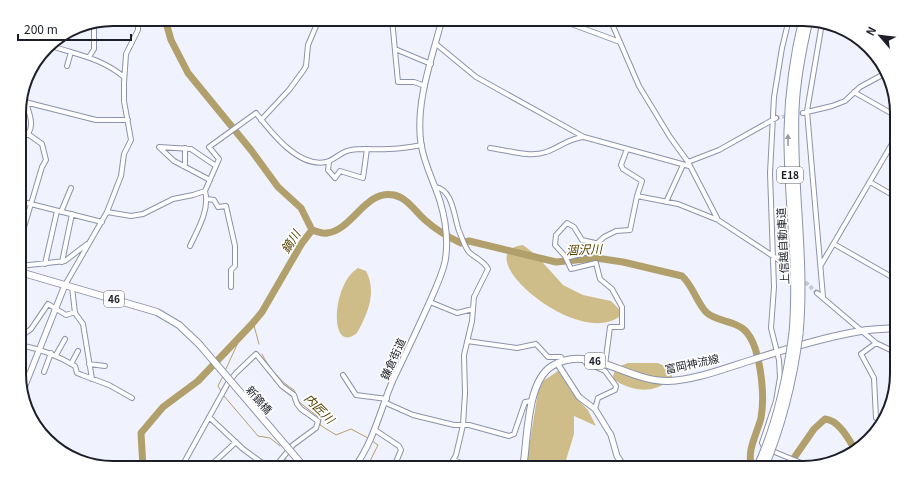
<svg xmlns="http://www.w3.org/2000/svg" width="916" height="487" font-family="Georgia,'Noto Sans JP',serif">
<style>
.forest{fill:#cfbd89}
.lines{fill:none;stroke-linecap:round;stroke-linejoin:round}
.stream{stroke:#b1a06c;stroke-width:1}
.river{stroke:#b1a06c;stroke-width:7}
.minor-tunnel{stroke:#c6c9d3;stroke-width:4;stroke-dasharray:4 2;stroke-linecap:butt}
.minor-casing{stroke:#8c92ab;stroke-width:6}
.tertiary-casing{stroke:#8c92ab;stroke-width:7}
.primary-casing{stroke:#8c92ab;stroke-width:8}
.motorway-casing{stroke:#8c92ab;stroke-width:9}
.minor{stroke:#fff;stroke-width:4}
.tertiary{stroke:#fff;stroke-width:5}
.primary{stroke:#fff;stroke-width:6}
.motorway{stroke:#fff;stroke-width:7}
.primary-bridge-casing{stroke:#8c92ab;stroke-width:8;stroke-linecap:butt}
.motorway-bridge-casing{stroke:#8c92ab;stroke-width:9;stroke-linecap:butt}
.primary-bridge{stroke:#fff;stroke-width:6}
.motorway-bridge{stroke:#fff;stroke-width:7}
.oneway{fill:#999a9e}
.labels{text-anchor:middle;stroke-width:3.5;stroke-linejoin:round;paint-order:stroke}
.shield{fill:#fff;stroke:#606268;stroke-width:1}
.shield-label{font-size:10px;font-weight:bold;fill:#1c1f28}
.street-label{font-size:11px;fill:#1c1f28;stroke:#fff}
.water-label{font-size:12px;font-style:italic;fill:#554300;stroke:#fff}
.rim{fill:none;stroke:#1c1f28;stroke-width:2}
</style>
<rect width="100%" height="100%" fill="#f0f3fe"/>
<path class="forest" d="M523,245L536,255L563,285L583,295L611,301L620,310L619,317C575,348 465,252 523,245Z
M358,268L366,271C377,292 368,313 357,333C328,356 332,283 358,268Z
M628,363H658L671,369L672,377C656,395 632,392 613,379C613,369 619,366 628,363Z
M558,371L576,398L588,410L596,426L574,416V434L566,460L569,468H524L527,459L538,392L543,381Z"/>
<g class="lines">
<path class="stream" d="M253,322L259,344
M262,354C268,367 282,383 294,390L299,402L321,419L320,425L336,435L351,429L368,438
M225,371L241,336
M221,391L218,386L223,376
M224,396L258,436L270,438L280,446
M285,468L286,459
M371,468L368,465L378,445L372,441"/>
<path class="river" d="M169,19L167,26L171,40L188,73L251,150L278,187L301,208L312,230
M312,230C316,231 322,234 327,233C353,230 365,189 394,195C407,198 415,211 425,220C435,229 448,237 461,243L469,241L556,262L596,258L623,262L682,276C693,286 696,301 706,312C715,321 731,320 742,328C761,341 765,396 761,418C757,434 746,451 752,468
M143,468L141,433L163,407L198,381L252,324L262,312L302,243L312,230
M787,468L814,429L825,419C839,420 849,440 856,451"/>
<path class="minor-tunnel" d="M776,118L803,113
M782,262L794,273
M801,278L817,293"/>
<g class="minor-casing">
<path id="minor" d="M392,19L398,82H414L425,86
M558,19L620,42
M610,19L639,86L670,137L688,162L717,218
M789,19L782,48L774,97L770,173L774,287L771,328L779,360L780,377L776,401L762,443L765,448L811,467
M822,23L807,111L823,297
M436,44L476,77L584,137L689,166
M49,45C76,55 100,57 124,77
M395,49L431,64
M875,56L884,68
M89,57L94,49V23
M67,66L71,52
M854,92L896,116
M21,101L96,120H128
M803,113L832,106L845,101L860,87L886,73
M261,120L289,90L303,71L306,66L308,45L319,19
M19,141C22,138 27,136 29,132C36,121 23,102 24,89
M490,148C507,150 530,158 546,152C561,147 567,139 583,137
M627,149L621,165L623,169L642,181L637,196
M329,162L328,170L335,178L340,171L363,178L367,149
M688,162L719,150L776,118
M183,166L185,164V148
M210,180L174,161L159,147L191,149L216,166
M870,182L896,197
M435,187C453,189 454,217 459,231C462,237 465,249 470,253C477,259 484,261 488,269L474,297L472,321L464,355L465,393L463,425L456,455L449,468
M207,199L214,200L218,207L226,206L235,246V266L231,270V287
M19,201L102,222
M666,202L683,165
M61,212L71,188
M107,212L131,216L143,214L173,199L193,195L205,191L219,159L209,147L256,113C271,132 298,168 326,162C335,160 341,151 351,150C363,148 376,150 388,149C399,149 411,147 422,145
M22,234L42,167L46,160L42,144L28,134
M595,243L582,240L574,227L567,223L556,235L555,245L565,256L571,269L596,263L600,279L612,289L622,307V327H610L605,365
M834,244L897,280
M190,246C198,229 210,209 205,191
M20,248L22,234L20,233
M566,258L588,252L604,237L616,231L630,230L637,196L678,204L718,220L782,262
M62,262L72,214
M45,264L57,211
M821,265L896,137
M20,266L65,261L87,244
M65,285L107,212L121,176L124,154L131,140L124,101V83L126,54L138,30V19
M72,287L75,313L83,324L92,379
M817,293L876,343L897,353
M430,302L457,313L473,309
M20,337L31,329L48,304L66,315L75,312
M467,341L517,348L536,344L548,357H561L563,361
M876,343L861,354L874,378L876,418L884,419
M20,345C40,349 57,355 75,366L77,373L82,375L109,385L132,398
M56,355L65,339
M584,359L585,362L605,371L616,386L615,390L598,398L595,409
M71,364L78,351
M89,364L105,366
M44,372L51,353
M343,375L356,395L387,399
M386,403L413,415L454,425H469L509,436L514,434L525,402L532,401
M209,417L243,449L269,468
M375,430L399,446L401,450L396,462L397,468
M453,460L475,468
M181,468L228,383L236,373L256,354L282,386L294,395L297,404L301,409L318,421L316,428L293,445L274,468
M208,468L236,442"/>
</g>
<g class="tertiary-casing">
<path id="tertiary" d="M557,363L579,397L595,409L611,435L617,456L625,468
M22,393L65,285
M354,468C374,441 380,410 393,380C407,351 421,322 434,292C439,280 445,268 446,255C448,237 445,218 440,201C434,182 424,164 421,144C415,102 432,59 442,19"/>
</g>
<g class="primary-casing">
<path id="primary" d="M20,272L157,312L179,325L199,344
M523,468C528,440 526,382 552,366C589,343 628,382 668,381C697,380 728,367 755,359C790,348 825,337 861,331C872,329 885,329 897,328"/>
</g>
<g class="motorway-casing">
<path id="motorway" d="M793,333C799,265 787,198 788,130C789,92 794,55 803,19
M799,334C806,259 792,185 795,110C796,80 802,50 809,20"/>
</g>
<use href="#minor" class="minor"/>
<use href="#tertiary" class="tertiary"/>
<use href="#primary" class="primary"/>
<use href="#motorway" class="motorway"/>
<g class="primary-bridge-casing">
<path id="primary-bridge" d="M199,344L305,468"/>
</g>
<g class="motorway-bridge-casing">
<path id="motorway-bridge" d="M757,468C777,425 787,379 793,333
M764,468C782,425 793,380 799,334"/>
</g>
<use href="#primary-bridge" class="primary-bridge"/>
<use href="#motorway-bridge" class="motorway-bridge"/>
</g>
<defs><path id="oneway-solid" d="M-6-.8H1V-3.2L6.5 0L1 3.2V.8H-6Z"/></defs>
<use class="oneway" href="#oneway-solid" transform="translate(788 140) rotate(-91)"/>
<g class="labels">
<g class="shield">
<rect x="777" y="167" width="26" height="16" rx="3"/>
<rect x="104" y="291" width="20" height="16" rx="3"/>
<rect x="585" y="353" width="20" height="16" rx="3"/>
</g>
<g class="shield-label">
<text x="790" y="179">E18</text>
<text x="114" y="303">46</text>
<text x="595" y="365">46</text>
</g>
<g class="street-label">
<text transform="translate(783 246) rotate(-93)" y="4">上信越自動車道</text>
<text transform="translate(393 359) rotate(-66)" y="4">鎌倉街道</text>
<text transform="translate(692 364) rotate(-12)" y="4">富岡神流線</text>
<text transform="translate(259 400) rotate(49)" y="4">新鏑橋</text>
</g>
<g class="water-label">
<text transform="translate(291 242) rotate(-58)" y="4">鏑川</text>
<text transform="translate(584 250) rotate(-2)" y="4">涸沢川</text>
<text transform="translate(319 409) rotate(45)" y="4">内匠川</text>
</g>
</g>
<path d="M0 0H916V487H0ZM113 26H803A87 87 0 0 1 890 113V374A87 87 0 0 1 803 461H113A87 87 0 0 1 26 374V113A87 87 0 0 1 113 26Z" fill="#fff" fill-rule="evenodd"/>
<path class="rim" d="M113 26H803A87 87 0 0 1 890 113V374A87 87 0 0 1 803 461H113A87 87 0 0 1 26 374V113A87 87 0 0 1 113 26Z"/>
<g transform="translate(880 36) rotate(298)" stroke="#ffffff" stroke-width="3" paint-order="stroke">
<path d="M0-3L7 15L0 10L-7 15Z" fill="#1c1f28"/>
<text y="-6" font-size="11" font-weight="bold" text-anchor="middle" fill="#1c1f28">N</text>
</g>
<path d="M18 34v6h113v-6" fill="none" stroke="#1c1f28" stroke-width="2"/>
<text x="24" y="34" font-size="12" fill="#1c1f28" stroke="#ffffff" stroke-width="3" paint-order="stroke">200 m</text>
</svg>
